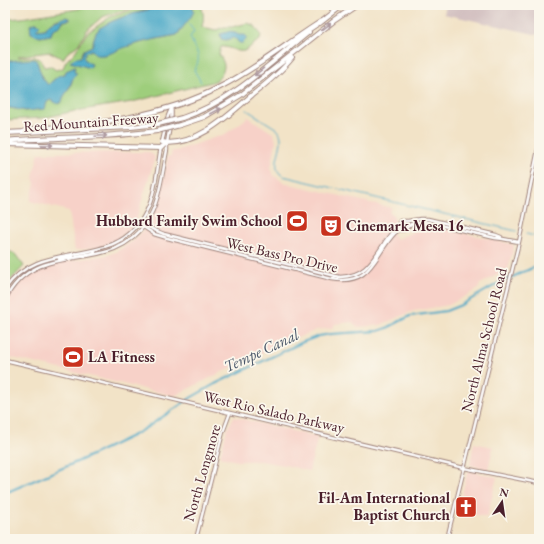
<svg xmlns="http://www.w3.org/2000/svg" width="544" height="544" font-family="'EB Garamond',serif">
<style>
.built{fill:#f7d1c8}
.industrial{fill:#d2bfc0}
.green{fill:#9ece7c;stroke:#747654;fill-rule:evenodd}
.water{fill:#48a8c7;stroke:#496479}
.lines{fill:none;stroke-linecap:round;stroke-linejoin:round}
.stream{stroke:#48a8c7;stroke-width:1}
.canal{stroke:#48a8c7;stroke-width:2}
.secondary-casing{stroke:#9e8179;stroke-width:4.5}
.highway-casing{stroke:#9e8179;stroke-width:6}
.secondary{stroke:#fff;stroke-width:2.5}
.highway{stroke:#fff;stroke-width:4}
.highway-bridge-casing{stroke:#9e8179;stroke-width:6;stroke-linecap:butt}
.highway-bridge{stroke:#fff;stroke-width:4}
.oneway{stroke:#ae9aa0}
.labels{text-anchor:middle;stroke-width:3.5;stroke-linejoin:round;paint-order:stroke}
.street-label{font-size:15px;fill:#4a1f2b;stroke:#fbf7ec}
.poi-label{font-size:15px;font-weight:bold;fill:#4a1f2b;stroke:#fbf7ec;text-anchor:end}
.water-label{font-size:16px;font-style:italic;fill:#495669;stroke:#fbf7ec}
</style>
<rect width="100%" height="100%" fill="#fbf7ec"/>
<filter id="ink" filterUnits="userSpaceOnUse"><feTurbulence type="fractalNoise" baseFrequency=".025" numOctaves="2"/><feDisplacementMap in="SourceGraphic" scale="8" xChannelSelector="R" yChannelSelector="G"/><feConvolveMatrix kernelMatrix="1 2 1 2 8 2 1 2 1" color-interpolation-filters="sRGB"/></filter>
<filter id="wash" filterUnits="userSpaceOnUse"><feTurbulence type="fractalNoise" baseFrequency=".012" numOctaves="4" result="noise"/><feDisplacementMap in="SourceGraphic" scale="16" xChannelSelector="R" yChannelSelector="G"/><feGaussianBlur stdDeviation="0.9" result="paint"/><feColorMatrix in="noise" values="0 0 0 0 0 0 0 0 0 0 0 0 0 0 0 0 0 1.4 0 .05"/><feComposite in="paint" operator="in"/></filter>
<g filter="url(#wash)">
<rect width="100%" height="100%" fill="#f2e3c7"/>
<path class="built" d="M248,117L274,134L276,142L271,168L274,176L285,183L392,208L389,212L393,215L395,220V225L390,231L397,239L429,225L512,244L514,246L507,273L503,272L480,284L478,289L449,305L413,311L380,325L358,327L352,322L335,324L332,328L316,330L250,358L174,396L5,356V306L12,291L22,281L35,271L43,266L56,263L108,255L116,252L133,241L143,231L159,202L168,156H171L172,151H176L225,134L234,128Z
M150,152L155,157L135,224L116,241L110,244L97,248L75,250L69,211L30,201L35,184L33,177L39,153Z
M234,417L318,437L309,471L285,465L260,461H237L220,457L227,429Z
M474,443L493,447L488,470L470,465Z
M470,471L497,477L487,517L458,511L467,474Z"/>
<path class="industrial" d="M446,5H539V35L444,14Z"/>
<path class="green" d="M88,5H141L102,17L87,30L78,45L67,53L63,59L50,52L19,56L18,57H35L40,59L44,67L50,66L56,70L63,68L66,61L75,52L87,33L110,17L147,5H168C152,9 103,19 96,33C94,37 93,42 92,46L84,50L81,57L87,62L84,58L86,52L92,50L126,47L146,41L177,35L194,11L192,5H201C204,14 204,18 202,27L216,30L224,27H232L248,23L255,26L258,31L261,34L260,40C254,43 249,49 244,51C237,53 229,46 221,47L219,54C227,67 225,69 216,81L132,102L75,111L43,118L5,120V107L26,111L51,100L62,102C63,96 65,95 68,90C72,85 74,74 74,67C65,74 57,76 49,84L48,85L42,77L37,62L5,61V19L21,18L78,9ZM58,19L70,20L63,21L60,26L53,28L51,35L40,37L30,31L34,23H38L40,25L37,28V30L45,29L50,23Z
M5,249L15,254L24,266L5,286Z"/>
<path class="water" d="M168,5H192L194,11L191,17L177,35C161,38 145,41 129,46C118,49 108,57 96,55L92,50L86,52L84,58L87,62L92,64L90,68L70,62L75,58L81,57L84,50L92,46C93,42 94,37 96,33C103,19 152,9 168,5Z
M65,17L70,18V20L63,21L60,26L53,29L51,35L40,37L31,33L30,25L34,23H38L40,25L37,28V30L45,29L50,23Z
M231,31L239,35H245L247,37C245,42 242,45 238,42L236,39L233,38L226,40L221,39L220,34Z
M35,59L37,62L42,77L48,85L49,84L58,76L65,74L66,71L75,67L74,72L77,73C72,78 72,82 69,88C67,93 63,95 62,102L58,104L51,100L47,102L45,109L26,111L5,107V61Z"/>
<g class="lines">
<path class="stream" d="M187,22L194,31L190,37C196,51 203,57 194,70L201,82
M247,110L277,129C290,142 266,166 283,176L516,231
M526,234L539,237"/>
<path class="canal" d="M5,493L79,461L134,435L149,426L192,397L215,384L303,342L319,336L331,334L378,331L387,328L410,316L446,311L461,305L499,283L539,265"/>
</g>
</g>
<g filter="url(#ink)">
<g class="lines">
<g class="secondary-casing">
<path id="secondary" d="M162,142L168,116L171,109
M141,221L152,229L164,234L340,277C364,276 371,263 383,245C387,238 393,231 398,225
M139,224L154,234L167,238L332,279C372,286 374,255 395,233L399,230H404L411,224L426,222L495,238L503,239L519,242
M401,230L398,228V225L400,221H408L420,219H428L496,235L501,237
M76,258L77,256L94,253L96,250
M59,259L73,256L75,253
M5,289C42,234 115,274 146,212C156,193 157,168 161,147
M5,300C37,235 109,279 146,223C160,202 162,174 167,150C166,135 174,121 171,107
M5,360L464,468L539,483
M196,539L223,432L230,413
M447,539L519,242L539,145"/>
</g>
<g class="highway-casing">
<path id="highway" d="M320,23L343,5
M182,118C231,102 269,64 309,32
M180,125L204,117L241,95L335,20L357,5
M23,132L32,129C94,125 165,116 220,87C256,69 287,43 322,21
M5,133L131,127L158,124
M5,141C55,137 107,138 157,131
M162,142C195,148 229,115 252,95C266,84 281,72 292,58
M5,144L161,148L166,143"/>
</g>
<use href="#secondary" class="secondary"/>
<use href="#highway" class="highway"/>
<g class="highway-bridge-casing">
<path id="highway-bridge" d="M158,124L182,118
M157,131L180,125"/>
</g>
<use href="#highway-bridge" class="highway-bridge"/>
</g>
<defs><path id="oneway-shaft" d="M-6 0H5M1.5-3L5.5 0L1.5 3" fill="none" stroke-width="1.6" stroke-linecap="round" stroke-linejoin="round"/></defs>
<g class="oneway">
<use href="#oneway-shaft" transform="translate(326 27) rotate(-38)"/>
<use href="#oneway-shaft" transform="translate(259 72) rotate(141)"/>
<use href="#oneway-shaft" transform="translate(216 111) rotate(-28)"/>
<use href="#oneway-shaft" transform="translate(101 136) rotate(-3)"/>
<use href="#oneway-shaft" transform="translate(47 145) rotate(1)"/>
</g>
</g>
<defs>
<g id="stadium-square" transform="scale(1.15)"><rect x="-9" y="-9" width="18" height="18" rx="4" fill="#c8321e" stroke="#fbf7ec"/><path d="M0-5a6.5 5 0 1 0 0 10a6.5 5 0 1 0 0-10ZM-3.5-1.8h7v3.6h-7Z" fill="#fff"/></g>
<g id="theatre-square" transform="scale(1.15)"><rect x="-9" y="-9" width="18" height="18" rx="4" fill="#c8321e" stroke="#fbf7ec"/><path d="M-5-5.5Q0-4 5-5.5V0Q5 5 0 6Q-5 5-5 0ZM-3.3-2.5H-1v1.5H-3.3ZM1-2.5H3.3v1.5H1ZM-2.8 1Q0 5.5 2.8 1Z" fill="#fff"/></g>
<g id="church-square" transform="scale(1.15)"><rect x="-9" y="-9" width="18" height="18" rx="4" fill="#c8321e" stroke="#fbf7ec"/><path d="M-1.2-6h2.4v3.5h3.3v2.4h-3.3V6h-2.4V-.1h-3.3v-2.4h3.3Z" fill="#fff"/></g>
</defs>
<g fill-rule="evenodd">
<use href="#stadium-square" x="297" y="221"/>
<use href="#theatre-square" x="331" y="226"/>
<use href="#stadium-square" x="73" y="357"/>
<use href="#church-square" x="466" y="507"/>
</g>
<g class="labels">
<g class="street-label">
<text transform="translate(91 122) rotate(-4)" y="5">Red Mountain Freeway</text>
<text transform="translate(282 255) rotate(13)" y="5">West Bass Pro Drive</text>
<text transform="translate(484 340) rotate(-76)" y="5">North Alma School Road</text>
<text transform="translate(274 412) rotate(13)" y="5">West Rio Salado Parkway</text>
<text transform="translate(202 473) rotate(-74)" y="5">North Longmore</text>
</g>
<g class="poi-label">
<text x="282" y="226">Hubbard Family Swim School</text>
<text x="346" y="231" text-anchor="start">Cinemark Mesa 16</text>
<text x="88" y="362" text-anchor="start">LA Fitness</text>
<text x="450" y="503">Fil-Am International<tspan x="450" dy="17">Baptist Church</tspan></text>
</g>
<g class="water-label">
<text transform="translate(261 350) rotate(-25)" y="6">Tempe Canal</text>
</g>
</g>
<rect width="544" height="544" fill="none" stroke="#fbf7ec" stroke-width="20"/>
<g transform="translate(502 502) rotate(13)" stroke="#fbf7ec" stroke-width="3" paint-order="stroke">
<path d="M0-3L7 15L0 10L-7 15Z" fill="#4a1f2b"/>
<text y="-6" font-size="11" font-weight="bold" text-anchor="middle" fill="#4a1f2b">N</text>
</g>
</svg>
